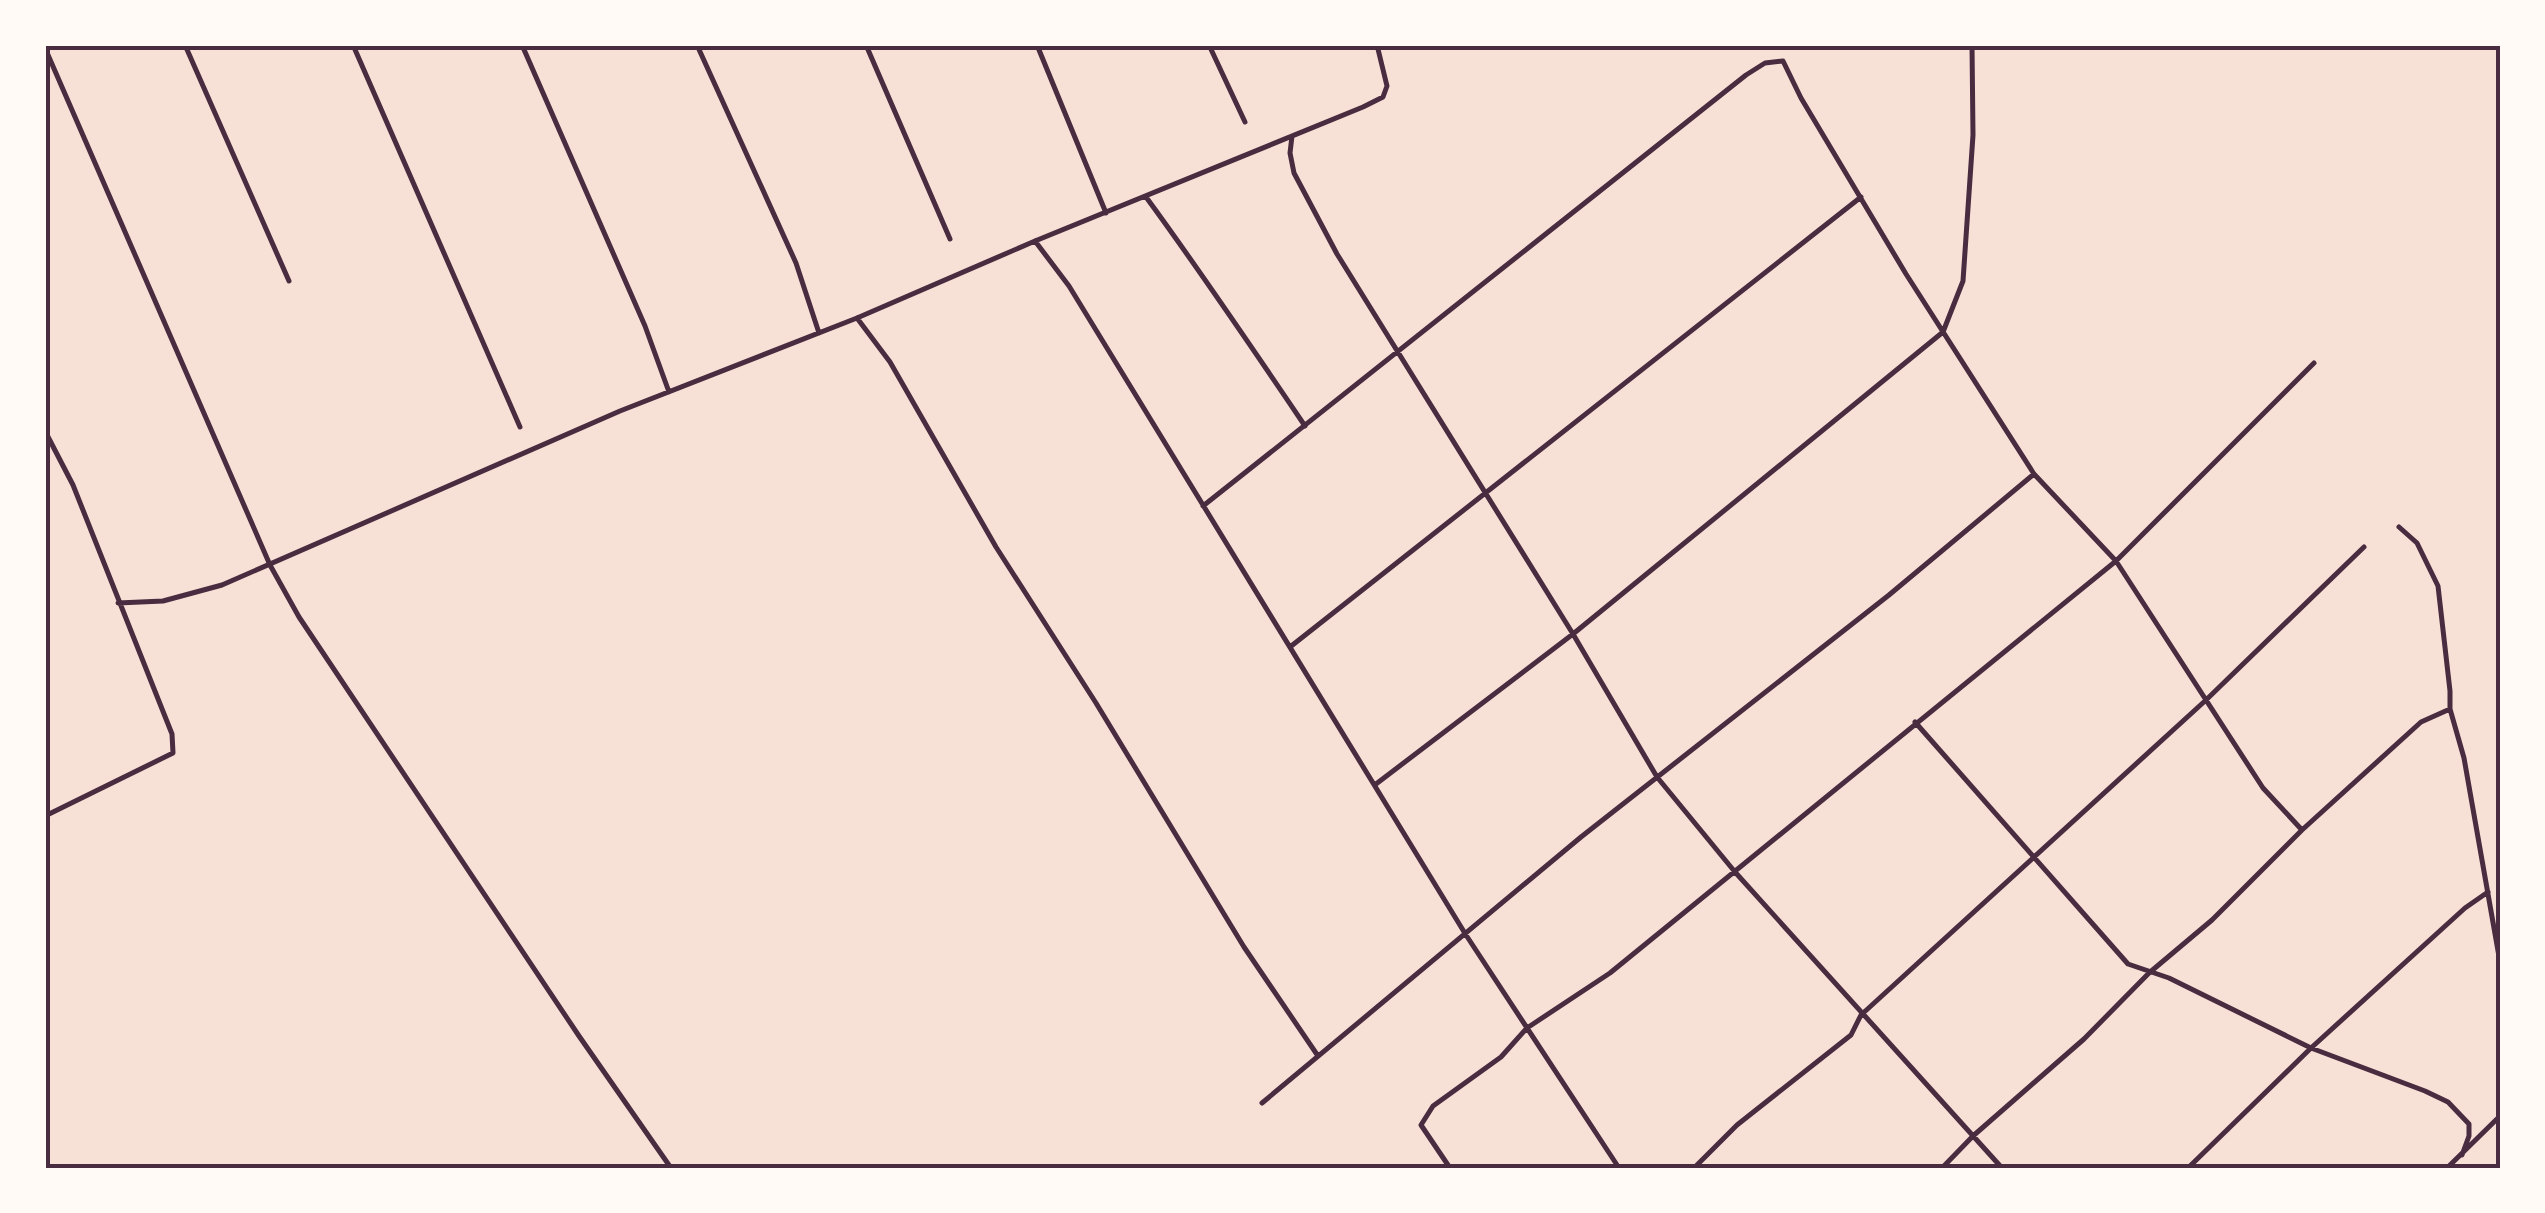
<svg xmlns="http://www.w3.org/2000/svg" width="2545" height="1213" font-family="'Fira Sans',sans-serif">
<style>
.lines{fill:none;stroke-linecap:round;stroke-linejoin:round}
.minor{stroke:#4a2c40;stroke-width:5}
.tertiary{stroke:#4a2c40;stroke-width:5}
.neatline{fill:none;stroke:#4a2c40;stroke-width:4}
</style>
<rect width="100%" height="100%" fill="#f7e1d7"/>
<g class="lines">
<path class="minor" d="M185,45L289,281
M353,45L520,427
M522,45L645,326L669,392
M697,45L796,263L819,333
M866,45L950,239
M1037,45L1106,213
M1209,45L1245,122
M1292,136L1290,153L1294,173L1337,254L1573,634L1657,777L1735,872L2002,1168
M1146,197C1201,272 1253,349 1305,426
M1035,241L1069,286L1466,935L1619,1168
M857,318L890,362L996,547L1096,703L1244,947L1318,1056
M45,431L73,485L172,734L173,753L45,816
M1203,506L1746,75L1765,63L1783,61L1801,98L1906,274L2034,474L2116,561L2263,788L2302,830
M2399,527L2417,543L2438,586L2450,691V709L2464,758L2500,962
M118,603L163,601L222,585L620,411L857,318L1035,241L1363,107L1383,97L1387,86L1377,45
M1290,647L1861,197
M1915,722L2128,964L2169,978L2311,1048L2425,1091L2448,1102L2469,1124V1136L2462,1155
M1376,784L1573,634L1943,332L1963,281L1973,135L1972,45
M1262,1103L1581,837L1889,595L2034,474
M1450,1168L1421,1125L1433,1106L1501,1057L1527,1028L1610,973L2116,561L2314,363
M1694,1168L1737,1125L1851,1035L1861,1015L2206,700L2364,547
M1942,1168L1973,1136L2084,1039L2149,973L2212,920L2302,830L2421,722L2450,709
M2188,1168L2311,1048L2465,908L2488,892
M2447,1168L2500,1116"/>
<path class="tertiary" d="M45,48L270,565L299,617L579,1036L671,1168"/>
</g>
<rect width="2545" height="1213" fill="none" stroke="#fffaf5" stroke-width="95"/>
<rect x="48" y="48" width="2450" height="1118" class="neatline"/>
</svg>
